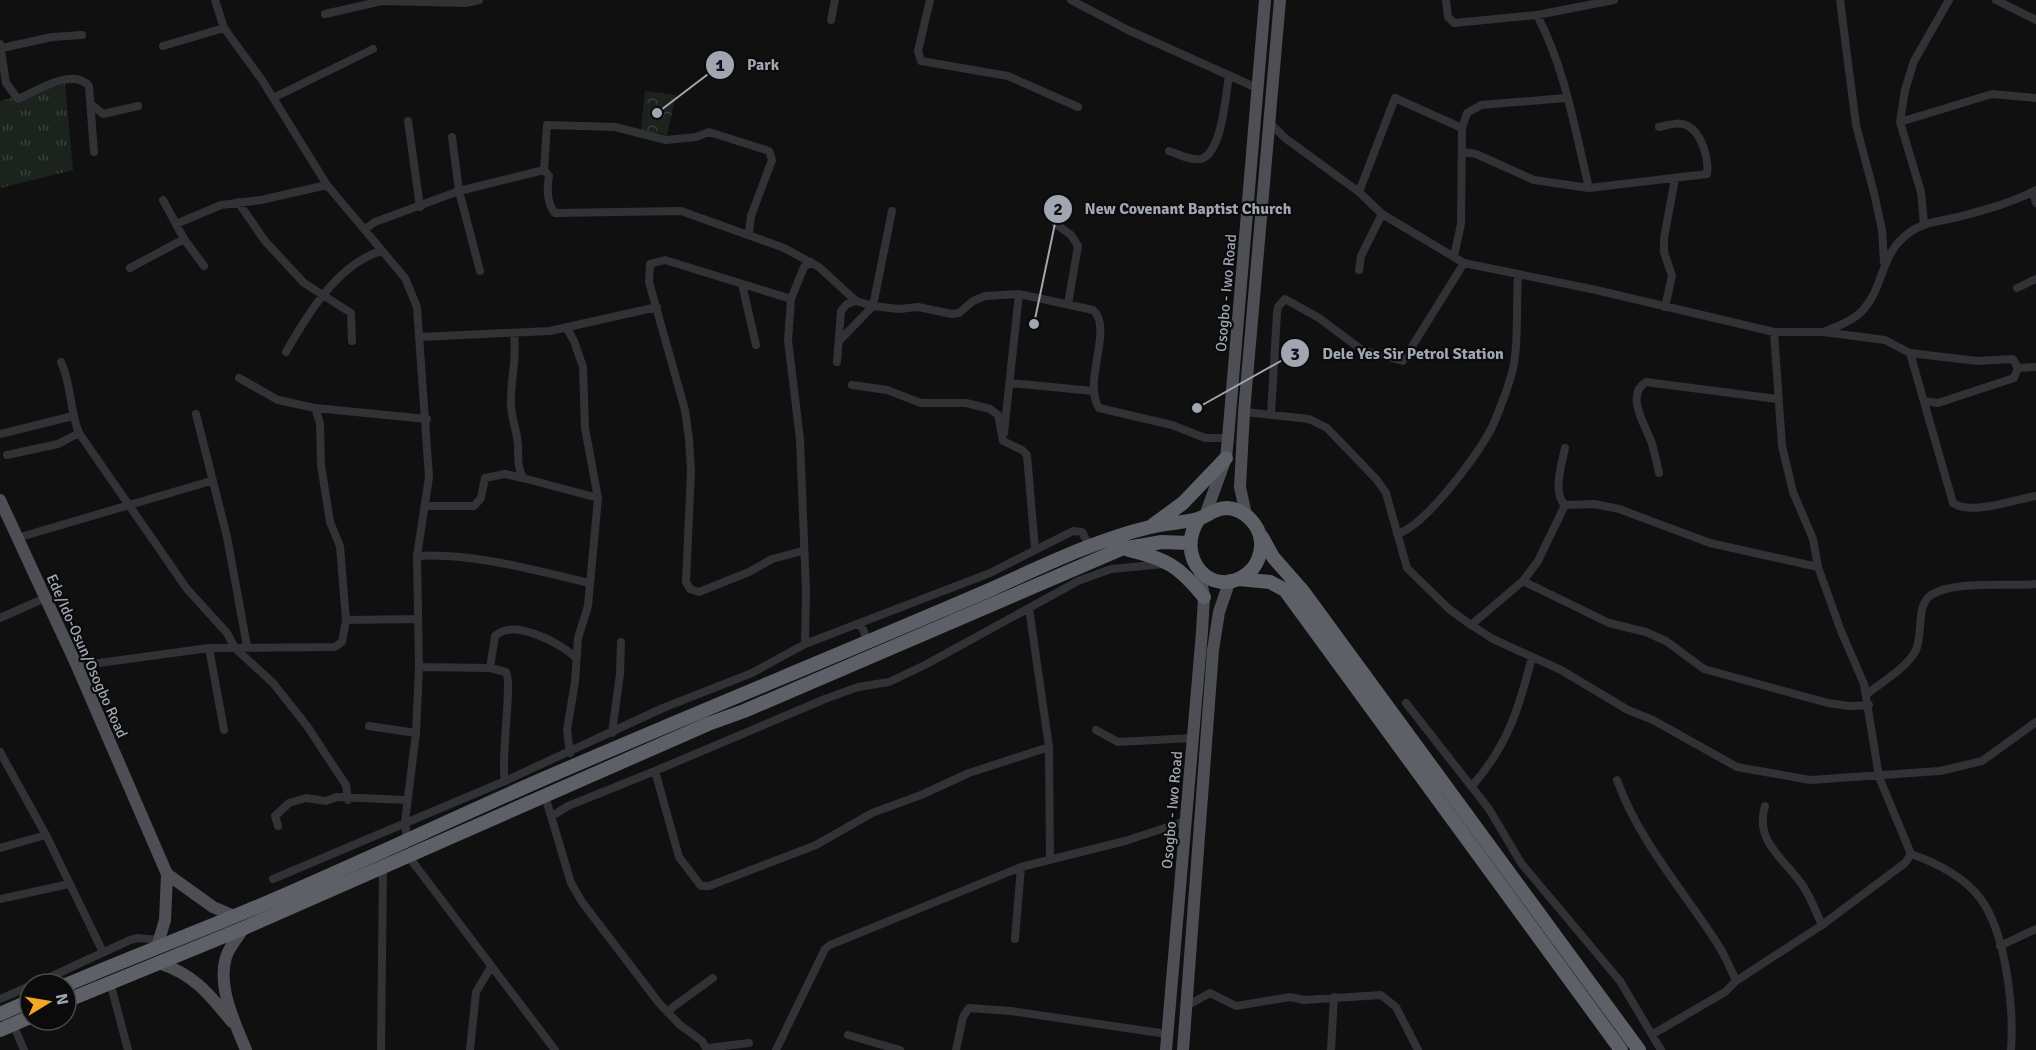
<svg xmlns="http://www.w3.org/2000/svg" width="2036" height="1050" font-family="Signika,sans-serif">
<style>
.grass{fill:url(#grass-tufts)}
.park{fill:url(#park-crowns)}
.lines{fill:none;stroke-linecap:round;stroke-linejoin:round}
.street{stroke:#313236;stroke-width:8}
.primary{stroke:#4d4f55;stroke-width:12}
.highway{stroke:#5d6067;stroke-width:14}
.labels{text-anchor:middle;stroke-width:4.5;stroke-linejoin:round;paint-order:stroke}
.street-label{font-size:15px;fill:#a0a6b2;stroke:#0b0b0c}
.leader{fill:none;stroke:#a0a6b2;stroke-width:2}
.callout-dot{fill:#a0a6b2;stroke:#0b0b0c;stroke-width:2}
.mark-label{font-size:18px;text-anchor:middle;font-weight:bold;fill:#111}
.callout-label{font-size:16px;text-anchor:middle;font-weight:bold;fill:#a0a6b2;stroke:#0b0b0c;stroke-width:4.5;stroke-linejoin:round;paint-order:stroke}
</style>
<defs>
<pattern id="grass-tufts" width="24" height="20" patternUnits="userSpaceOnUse" patternTransform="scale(1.5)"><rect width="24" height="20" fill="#1c231d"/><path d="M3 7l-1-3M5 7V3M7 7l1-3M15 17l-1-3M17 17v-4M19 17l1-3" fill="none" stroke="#3a403b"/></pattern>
<pattern id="park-crowns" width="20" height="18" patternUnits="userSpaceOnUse" patternTransform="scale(1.5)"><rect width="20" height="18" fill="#1c231d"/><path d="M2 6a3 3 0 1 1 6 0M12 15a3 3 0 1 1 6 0" fill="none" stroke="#3a403b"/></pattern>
</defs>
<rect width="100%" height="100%" fill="#101011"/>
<path class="grass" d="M65,84L73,170L0,188V101Z"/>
<path class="park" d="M645,91L676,95L667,135L641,130Z"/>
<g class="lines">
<path class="street" d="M215,0L224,28L262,80L327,185L405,278L417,307L429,477L417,556L419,667L416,733L405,822L407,838
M930,0L918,51L921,61L1008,76L1078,107
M1071,0L1128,30L1257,88
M1446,0L1448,17L1454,23L1537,15L1614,0
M1840,0L1856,125L1874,193L1882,230L1884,262
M1996,0L2036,20
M325,14L382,1L466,3L479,0
M1537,15C1565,68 1575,130 1589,188
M831,20L835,0
M0,44L6,83L18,99C36,91 73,67 89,86L94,152
M163,46L224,28
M2,48L52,37L82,35
M273,98L373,49
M91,104L103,114L138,106
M408,121L420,207
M1269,122L1285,138L1359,192L1382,214L1464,263L1596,290L1774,332H1824L1885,340L1910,353L1953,503C1971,516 2016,499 2036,496
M1900,122L1992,94L2036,98
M452,137L459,191L480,271
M1169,151C1178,154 1192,161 1201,159C1222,153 1226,94 1229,75
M1463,152L1476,154L1534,180L1589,188L1707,174C1709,160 1702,133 1688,126C1679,121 1669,125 1659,127
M1359,192L1395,98L1462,128
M2033,192L2036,203
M163,200L184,239L204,266
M238,202L265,241L304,283L351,313L352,341
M176,224L221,205L261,200L327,185
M1056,224L1071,235L1078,246L1068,304
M1924,224L1921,192L1900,122L1905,90L1914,61L1949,0
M365,229L375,222L459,191L544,170
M749,233L751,216L772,160L769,151L709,132L696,137L666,140L615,127L547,125L544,170L549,176C547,188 547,204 555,213L681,211L784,248L819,267L856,301L873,306L899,309L918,307L952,314L959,313L973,301L985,296L1019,294L1093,310C1114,328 1082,382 1099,408L1172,425L1205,438H1228
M1454,256L1461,224L1462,128L1467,113L1481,105L1566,98
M130,268L184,239
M1359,270L1361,256L1382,214
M742,284L756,345
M2017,288L2036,279
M791,299L665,260L650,264L649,282L685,410L689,439L691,471L686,582L690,589L699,592L749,572L772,559L802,551
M1665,307L1672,276L1664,252V238L1675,179
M566,327L574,341L583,367L585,428L598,498L588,606L578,638L575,682L567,730L570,753
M1824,332C1837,326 1853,321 1863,310C1885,286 1879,254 1910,232C1924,222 1941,221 1958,217C1984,210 2012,203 2036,190
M421,337L550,331L657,307
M840,340L873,306L892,211
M286,352C307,315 339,262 382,251
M1910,353L1977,361L2013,359L2018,368
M61,362C72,385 69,409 79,433L187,589L227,633L235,648L273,683L307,726L346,785L348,800
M837,362L841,311L847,304L856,301
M2018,368L2036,367
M239,378L278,400L315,408L427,419
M1010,383L1093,391
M852,385L887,390L921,403H966L990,409L998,415L1003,441L1022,450L1027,455L1035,549
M1924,401L1938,403L2014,378L2018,368
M1244,412L1309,419L1327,428L1377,480L1386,493L1407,568L1449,609L1471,625L1493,639L1561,670L1628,710L1653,720L1737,767L1810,780L1940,771L1982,761L2036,722
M196,414L227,537L247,646
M1271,414L1277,313L1278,307L1285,299L1319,318L1362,350L1403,361L1464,263
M1004,433L1019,294
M0,434L73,416
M1565,448C1562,463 1552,493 1565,505L1594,504L1619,509L1710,543L1818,567
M7,455L58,444L79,433
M1659,473C1657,464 1655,454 1652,444C1647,428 1624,395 1646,382L1777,399
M523,478L598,498
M427,506H474L481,498L485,478L505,474L523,478C515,461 520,454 517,437C515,424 510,414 511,400C511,377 517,358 514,334
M1397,534C1425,526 1474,459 1489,433C1496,421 1508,387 1512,373C1519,347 1516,303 1518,276
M17,538L211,481
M417,556C469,552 539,571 589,583
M1523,581L1609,623L1646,632L1666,641L1704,669L1828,703L1849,706L1869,705
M0,618L45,598
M346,620L418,619
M860,623L869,643
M1471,625L1523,581L1538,561L1565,505
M805,644L806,591L800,439L788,340L791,299L804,267L811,262
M209,648L224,730
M77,666L209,648L335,647L342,642L346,620L340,546L330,522L321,465L320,423L315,408
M419,667L490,668L506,672C513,683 500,758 505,781
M490,668L495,636C513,618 561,643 576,658
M1867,694C1882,682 1905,669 1915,652C1924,636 1915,606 1931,595C1955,580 2008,587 2036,584
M1406,703L1489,809L1521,863L1620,981L1661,1050
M369,726L416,733
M1096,730L1118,742L1193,738
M612,733L620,674L621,642
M0,752L46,835L103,952
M655,771L825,699L858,687L889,682L925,665L1029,608
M1617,780C1638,839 1681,888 1715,940C1724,953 1730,967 1736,981
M1472,786C1508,745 1519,708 1532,657
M545,796L571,883L582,902L659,1003L680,1025L702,1041L707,1050
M1765,806C1754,842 1785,859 1803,886C1811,898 1816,912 1822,925
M552,816L568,806L655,771L679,857L701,886H709L816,845L872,813L921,795L969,773L1049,747
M278,826L275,816L289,803L306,798L326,801L337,797L406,800
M0,848L46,835
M1911,854C1937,863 1963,876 1980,898C2006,932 2014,1008 2011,1050
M409,857L555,1050
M1050,859L1049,747L1029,608L1078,581L1111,569L1164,564
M273,879L505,781L663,708L752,673L805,644L990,573L1073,531L1082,532L1089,545
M0,899L69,884
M1015,939L1021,867
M2000,946L2036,929
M110,982L128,1050
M35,984L130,940L138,938L159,940
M0,999L30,986
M1186,1006L1210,993L1236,1006L1290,997L1304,1000L1381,995L1396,1007L1418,1050
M668,1013L673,1007L713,978
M13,1024L24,1050
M1653,1034L1725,992L1736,981L1822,925L1905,863L1911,854L1879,777L1864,684L1841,631L1818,567L1813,539L1793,492L1782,446L1774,332
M848,1035L900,1050
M708,1048L749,1043
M381,1050L383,868
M470,1050L476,992L491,967
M776,1050L825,949L830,945L1021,867L1125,841L1186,821
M956,1050L963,1017L969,1008L1011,1011L1167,1034
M1331,1050L1334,997"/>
<path class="primary" d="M0,500L77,666L167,874L165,920L157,947
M1206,513L1226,458L1228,438L1265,0
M1246,515L1240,487L1244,412L1280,0
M167,874L213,907L234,916
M244,928C238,937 229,947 226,957C217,987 235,1023 246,1050
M159,963C195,975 209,994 232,1022
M1166,1050L1202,632L1204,597L1200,573
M1183,1050L1213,650L1219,612L1230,580"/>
<path class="highway" d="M1153,525L1183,503L1226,458
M1262,537L1273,557L1302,590L1639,1050
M1129,550C1167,559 1180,567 1204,597
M1239,579L1270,582L1285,590L1621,1050
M66,985C122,961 179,939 235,916C339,873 440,824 543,779C692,714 844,653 994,588C1045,565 1096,540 1150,527C1164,523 1179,523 1194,520C1206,518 1213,508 1227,508C1244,509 1259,524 1261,541C1262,553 1257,566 1248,573C1212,602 1173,556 1199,519
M66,1001L244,928L708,724L744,711L1121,549L1162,542L1189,543
M0,1014L30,1001
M0,1030L30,1017"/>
</g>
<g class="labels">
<g class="street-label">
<text transform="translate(1226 293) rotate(-85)" y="5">Osogbo - Iwo Road</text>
<text transform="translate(87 656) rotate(66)" y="5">Ede/Ido-Osun/Osogbo Road</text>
<text transform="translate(1172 810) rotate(-85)" y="5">Osogbo - Iwo Road</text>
</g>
</g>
<path class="leader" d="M657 113L720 65M1034 324L1058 209M1197 408L1295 353"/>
<g class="callout-dot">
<circle cx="657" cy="113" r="6"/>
<circle cx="1034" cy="324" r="6"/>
<circle cx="1197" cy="408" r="6"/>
<circle cx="720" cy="65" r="15"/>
<circle cx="1058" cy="209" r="15"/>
<circle cx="1295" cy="353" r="15"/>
</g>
<g class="mark-label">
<text x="720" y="71">1</text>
<text x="1058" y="215">2</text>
<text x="1295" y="360">3</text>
</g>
<g class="callout-label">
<text x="763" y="70">Park</text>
<text x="1188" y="214">New Covenant Baptist Church</text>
<text x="1413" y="359">Dele Yes Sir Petrol Station</text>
</g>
<g transform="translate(48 1002) rotate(79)"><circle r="28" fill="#0b0b0c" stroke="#47494e" stroke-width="1.5"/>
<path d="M0-4.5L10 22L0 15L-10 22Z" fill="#f2a826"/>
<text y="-9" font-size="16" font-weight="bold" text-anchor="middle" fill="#a0a6b2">N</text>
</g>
</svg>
